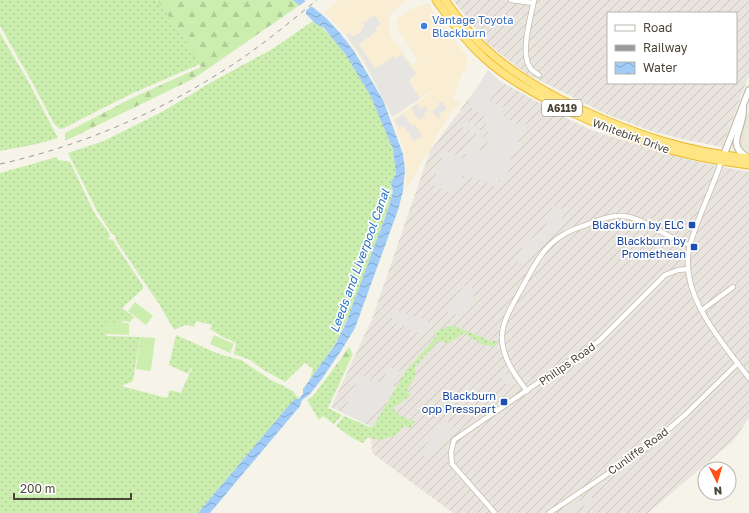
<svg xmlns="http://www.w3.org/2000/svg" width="749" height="513" font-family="'Golos Text',sans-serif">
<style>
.residential{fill:#ebe6d7}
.commercial{fill:#f9edd3}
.industrial{fill:url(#industrial-furrows);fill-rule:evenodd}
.grass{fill:url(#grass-dots)}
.forest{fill:url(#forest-firs)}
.park{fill:#cbeeaf}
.parking{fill:#e7e5e1}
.water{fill:url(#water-waves)}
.pier{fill:#f6f4e9}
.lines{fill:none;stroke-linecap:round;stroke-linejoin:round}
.minor-casing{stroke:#c3bdab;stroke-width:6}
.tertiary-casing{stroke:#c3bdab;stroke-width:8}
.trunk-casing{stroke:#edb92c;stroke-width:9}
.minor{stroke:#fff;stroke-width:4.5}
.tertiary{stroke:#fff;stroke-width:5.5}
.trunk{stroke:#ffe483;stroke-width:7}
.rail{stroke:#999;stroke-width:1;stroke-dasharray:5 5;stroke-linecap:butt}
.shop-dot{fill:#3f7fe0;stroke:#fff;stroke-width:1.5}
.transit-dot{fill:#1a4fb4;stroke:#fff;stroke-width:1.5}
.labels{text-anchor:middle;stroke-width:3.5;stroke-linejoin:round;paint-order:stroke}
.shield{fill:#fff;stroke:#817d72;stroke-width:1}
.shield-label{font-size:10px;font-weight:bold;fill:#4b4536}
.shop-label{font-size:11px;fill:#366cbe;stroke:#fff;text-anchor:start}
.street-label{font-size:11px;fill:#4b4536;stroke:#fff}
.transit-label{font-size:11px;fill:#164399;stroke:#fff;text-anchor:end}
.water-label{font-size:12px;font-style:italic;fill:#2370c3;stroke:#fff}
</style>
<defs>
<pattern id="industrial-furrows" width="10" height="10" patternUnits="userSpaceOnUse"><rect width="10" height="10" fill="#e9e5de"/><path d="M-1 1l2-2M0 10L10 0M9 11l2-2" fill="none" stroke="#c9c6bf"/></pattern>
<pattern id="grass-dots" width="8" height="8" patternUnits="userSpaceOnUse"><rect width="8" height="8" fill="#cbeeaf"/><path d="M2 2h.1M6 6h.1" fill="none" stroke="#b0cd97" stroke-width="1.8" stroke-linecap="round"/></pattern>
<pattern id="forest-firs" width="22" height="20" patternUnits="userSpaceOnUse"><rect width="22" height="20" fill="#cbeeaf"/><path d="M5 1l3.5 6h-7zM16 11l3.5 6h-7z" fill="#b0cd97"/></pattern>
<pattern id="water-waves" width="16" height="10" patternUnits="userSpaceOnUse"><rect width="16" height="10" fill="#a1ccf8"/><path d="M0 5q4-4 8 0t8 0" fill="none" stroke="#85a7ca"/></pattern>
</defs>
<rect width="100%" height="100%" fill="#f6f4e9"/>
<path class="residential" d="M749,111V152L742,151L739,136Z"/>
<path class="commercial" d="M339,0H407L391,13L389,22L390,34L412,65L418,60L398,29L396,22L398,18L409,10L427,3L429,4L434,13L468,58L466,60L467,63L466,65V72L462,73L453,99L460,104L450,114L435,138L430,151L425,156L408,187L406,186V165L403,147L393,120L432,92L431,91L392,118L383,96L361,58L343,32L324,12Z"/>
<path class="industrial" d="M453,0H749V75L722,147L687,140L651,131L606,114L525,73L487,43ZM608,13H736V83H608Z
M487,74L572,121L594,131L666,154L707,164L749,172V418L734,440L648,513H453L372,453L370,426L331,407L372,319L430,151Z"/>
<path class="grass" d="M0,0H157L185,39L200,64L131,94L64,128L60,129L54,124L32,82L0,26Z
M313,21L316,24L320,25L334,40L355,67L370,95L393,148L396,174L391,182L393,192L386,215L352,309L335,345L309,381L313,369L305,363L285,382L262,369L250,360L234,354L236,343L221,336L210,329L212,325L196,321L194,327C187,324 183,325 175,330L173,328L159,304L115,239V235L112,234L98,213L68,153L104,141L162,112L210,83L274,48Z
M0,33L22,71L26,77L58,138L37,144L0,151Z
M57,157L58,160L70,162L95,214L109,233L110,237L108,238L110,240L112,239L142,284L143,289L122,308L134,317L130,322L122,321L121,323H106V336L140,337L133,381L121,386L167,398L170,390L181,393C184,384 188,377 192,369L191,368L188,374L169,365L176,335L219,354L241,360L271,380L284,386L294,392L296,396L300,398L263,436L198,513H0V173Z
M448,326H454L491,341H498L495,346L483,345L464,333L449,343L438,341L415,367V377L407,389L410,396L393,408L399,415L415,422L410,428L404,426L395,436L378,440L368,437L363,443L352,438L336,426L344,416L372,428L406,371L436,336L434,333Z
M353,354L328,408L342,415L334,424L323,416L319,420L307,400L312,397L332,371L334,372L338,368L343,372Z"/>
<path class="forest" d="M157,0H293L300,5L193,79L65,141V133L134,97L201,67L185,39Z
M349,347L353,354L343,372L338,368L333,373L332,371Z"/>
<path class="park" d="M135,302L153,316L146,325L128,311Z
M106,322L128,323L129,324V335L105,334Z
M214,335L234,344L230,353L210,344Z
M140,337L155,338L151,370L149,371L136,369Z"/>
<path class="parking" d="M375,15L381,24L375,28L377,31L359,44L375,69L394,56L395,59L402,54L416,73L409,81L420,98L392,117L362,57L346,35L349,33L353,37L362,31L361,30L365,26L363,23Z
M488,70L501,82L490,99L505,109L501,115L517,124L520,121L526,123L508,166L510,167L504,182L499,180L496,186L468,176H463L454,195L432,184L445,150L463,159L477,135L460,126L464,119L479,127L483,137L479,152L483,153L490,136L485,123L487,118L469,105V100Z
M442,101L447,109L439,114L441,118L438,119L432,111L439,106L438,103Z
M418,104L421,109L425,106L428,110L424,114L425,116L419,120L411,108Z
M403,114L412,126L415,125L422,136L414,141L404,126L399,128L394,120Z
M553,206L565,211L562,218L565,223L552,232L528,255L523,265L518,262L524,250L522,247L548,224L546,222Z
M464,285L477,291L462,317L446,311Z
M396,310L435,324L423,335L391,321Z
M389,366L400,372L396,377L397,378L393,388L384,400L373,413L370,412L365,423L343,413L360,374L381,384Z
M503,371L509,379L511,377L515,383L509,388L499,374Z
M446,420L453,427L444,437L436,452L428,457H424L419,453Z
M589,494L593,500L573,513H561Z"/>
<path class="water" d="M293,0H304L326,18L340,33L354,51L383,100L403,154L405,169L403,191L398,210L355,328L341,351L321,380L310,394L302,400L300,406L210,513H198L290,404L295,399H299L303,394V389L335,345L346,323L386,215L393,192L391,182L396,174L393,149L370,95L346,55L324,28L316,24L306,14V11Z"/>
<path class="pier" d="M307,0L313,5L304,12L299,6Z"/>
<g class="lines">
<g class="minor-casing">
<path id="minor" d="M511,0L533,3
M534,0C531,17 519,55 531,69C533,71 536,73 539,75
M721,162C712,190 698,216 690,245C677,293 722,342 749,378
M702,310L733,287
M527,391C515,375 502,358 502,337C502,322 511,308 518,295C530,274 541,247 563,235C572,229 582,227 591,223C600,220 608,216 618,216C641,214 666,239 690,245
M495,513L452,464L451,452L454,440L599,341L665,275L678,270L688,269
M549,513L648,447L686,414L738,363"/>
</g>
<g class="tertiary-casing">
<path id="tertiary" d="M743,106C746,127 724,144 747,157
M723,157L749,90"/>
</g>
<g class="trunk-casing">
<path id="trunk" d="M436,0C449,18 462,37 478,52C503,77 535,94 567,110C629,140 680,157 749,165
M445,0C457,17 470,35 486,49C514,75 546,93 580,109C636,135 688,152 749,158"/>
</g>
<use href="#minor" class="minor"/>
<use href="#tertiary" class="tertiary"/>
<use href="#trunk" class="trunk"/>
<path class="rail" d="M0,164C85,145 165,110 238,61C265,43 291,21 317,0"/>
</g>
<circle class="shop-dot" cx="424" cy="26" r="4"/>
<g class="transit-dot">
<rect x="688" y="221" width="8" height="8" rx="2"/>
<rect x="690" y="243" width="8" height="8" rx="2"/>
<rect x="500" y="398" width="8" height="8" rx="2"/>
</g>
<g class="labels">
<rect class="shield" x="542" y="100" width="40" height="16" rx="3"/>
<g class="shield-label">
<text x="562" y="112">A6119</text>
</g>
<g class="shop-label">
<text x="432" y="24">Vantage Toyota<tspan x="432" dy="13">Blackburn</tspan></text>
</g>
<g class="street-label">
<text transform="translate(631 136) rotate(20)" y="4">Whitebirk Drive</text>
<text transform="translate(567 364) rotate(-35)" y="4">Philips Road</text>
<text transform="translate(638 451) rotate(-36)" y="4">Cunliffe Road</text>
</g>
<g class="transit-label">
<text x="684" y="229">Blackburn by ELC</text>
<text x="686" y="245">Blackburn by<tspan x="686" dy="13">Promethean</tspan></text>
<text x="496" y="400">Blackburn<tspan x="496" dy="13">opp Presspart</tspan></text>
</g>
<g class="water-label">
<text transform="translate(360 261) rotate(-70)" y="4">Leeds and Liverpool Canal</text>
</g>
</g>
<rect x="607" y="12" width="130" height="72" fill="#ffffff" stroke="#b7b5af"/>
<rect x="615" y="25" width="20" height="6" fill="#ffffff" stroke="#b7b5af"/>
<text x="643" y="32" font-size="12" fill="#4b4536">Road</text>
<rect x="615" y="45" width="20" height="6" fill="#999999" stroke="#b7b5af"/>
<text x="643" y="52" font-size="12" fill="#4b4536">Railway</text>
<rect x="615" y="62" width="20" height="12" fill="url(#water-waves)" stroke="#b7b5af"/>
<text x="643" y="72" font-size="12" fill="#4b4536">Water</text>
<g transform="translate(717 481) rotate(175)"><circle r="19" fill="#ffffff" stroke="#b7b5af"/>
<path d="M0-3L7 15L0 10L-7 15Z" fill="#ff5118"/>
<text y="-6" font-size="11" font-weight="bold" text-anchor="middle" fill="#4b4536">N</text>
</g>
<path d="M14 493v6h117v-6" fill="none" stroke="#4b4536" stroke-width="2"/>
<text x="20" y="493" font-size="12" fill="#4b4536" stroke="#ffffff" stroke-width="3" paint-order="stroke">200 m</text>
</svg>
